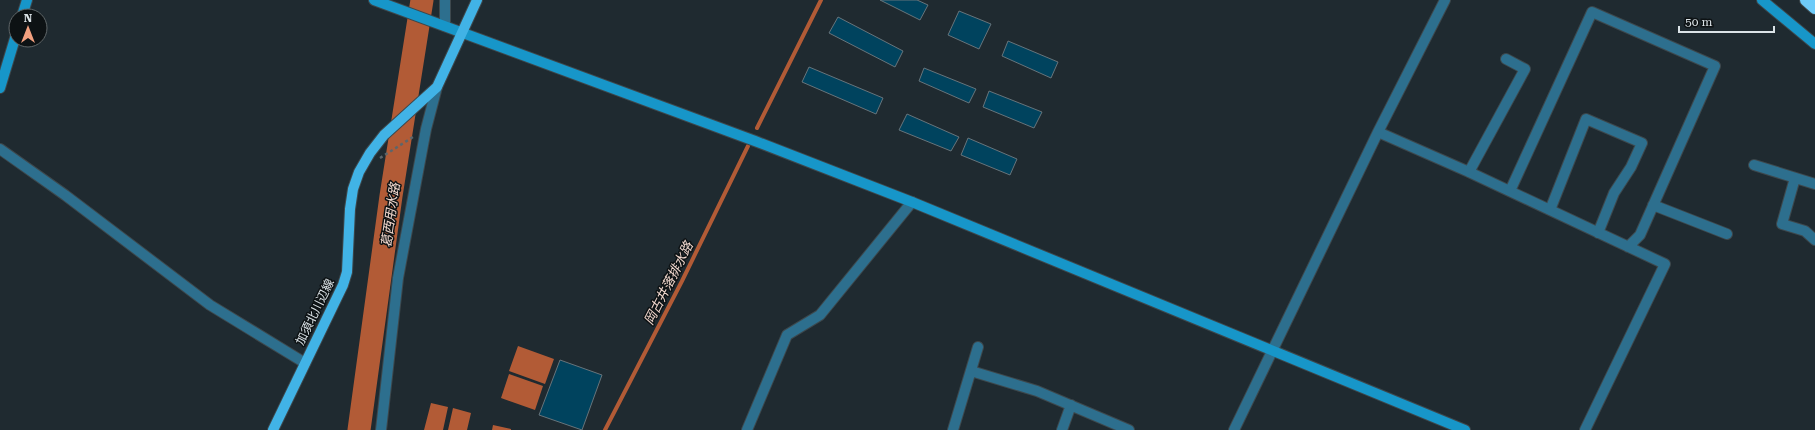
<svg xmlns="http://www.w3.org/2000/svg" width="1815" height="430" font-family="'Roboto Serif','Noto Sans JP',serif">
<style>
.water{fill:#b25b36}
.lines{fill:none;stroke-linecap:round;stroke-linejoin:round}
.stream{stroke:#b25b36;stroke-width:4}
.river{stroke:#b25b36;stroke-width:23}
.building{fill:#00435e;stroke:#67747b}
.street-casing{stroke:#3d484d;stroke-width:12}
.secondary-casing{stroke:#3d484d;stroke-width:12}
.primary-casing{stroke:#3d484d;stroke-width:12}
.highway-casing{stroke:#3d484d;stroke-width:14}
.path{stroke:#5c666b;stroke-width:2.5;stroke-dasharray:3 3;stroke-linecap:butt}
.street{stroke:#2d6f8e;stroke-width:10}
.secondary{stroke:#1796c9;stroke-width:10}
.primary{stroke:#41b3e6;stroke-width:10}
.highway{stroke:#6ecbf9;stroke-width:12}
.labels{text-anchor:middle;stroke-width:3;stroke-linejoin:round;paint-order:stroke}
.street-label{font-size:12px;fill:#dbe3e7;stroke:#0d1214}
.water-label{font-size:13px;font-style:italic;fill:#f0d7cd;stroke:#0d1214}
</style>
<rect width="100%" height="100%" fill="#1f2a30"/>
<path class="water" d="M518,346L554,359L545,384L509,371Z
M509,374L543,386L535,410L501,398Z
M431,403L448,407L443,430H424Z
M453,408L471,413L467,430H448Z
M493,425L511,429V430H492Z"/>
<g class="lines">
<path class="stream" d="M757,128L821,0
M605,430L682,281L748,146"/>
<path class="river" d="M359,430L391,196L422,0"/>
</g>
<path class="building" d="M880,0H917L928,5L920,20Z
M959,11L991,24L979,49L948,35Z
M838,17L903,51L895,67L829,33Z
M1008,41L1058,62L1051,78L1002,56Z
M809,67L883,98L876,114L802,82Z
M924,68L976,89L969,103L919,81Z
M989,91L1042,112L1034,128L983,107Z
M907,114L959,137L951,151L899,130Z
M968,138L1017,159L1010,175L961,155Z
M560,360L602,375L582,430L539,415Z"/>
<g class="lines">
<g class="street-casing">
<path id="street" d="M445,26V0
M1378,132L1469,172L1665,264L1585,430
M0,149L65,195L210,305L305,363
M1754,165L1815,184
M1469,172L1525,69L1506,59
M1795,178L1782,224L1805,231L1815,240
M1510,191L1592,12L1715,66L1640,235L1628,247
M1653,205L1727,234
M1550,210L1586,119L1642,143L1631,167L1614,193L1598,233
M971,371L1037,391L1129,430
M381,430L398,278L426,129L437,87
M747,430L787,335L820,315L912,202
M953,430L978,347
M1062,430L1071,405
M1234,430L1378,132L1445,0"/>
</g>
<g class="secondary-casing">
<path id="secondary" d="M374,0L755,141L912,202L1465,430
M1762,0L1815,44
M22,16L27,0
M0,88L16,35"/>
</g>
<g class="primary-casing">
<path id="primary" d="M273,430L343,285L347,272L350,209L353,189L359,172L370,153L384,135L437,87L477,0"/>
</g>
<g class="highway-casing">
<path id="highway" d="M1806,0L1815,8"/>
</g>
<path class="path" d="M380,158L413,137"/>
<use href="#street" class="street"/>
<use href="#secondary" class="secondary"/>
<use href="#primary" class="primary"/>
<use href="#highway" class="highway"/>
</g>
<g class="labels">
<g class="street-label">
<text transform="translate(315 312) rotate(-64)" y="4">加須北川辺線</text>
</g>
<g class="water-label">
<text transform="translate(390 215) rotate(-82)" y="5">葛西用水路</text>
<text transform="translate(668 283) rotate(-63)" y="5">岡古井落排水路</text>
</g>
</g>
<g transform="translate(28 28)"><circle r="19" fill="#0d1214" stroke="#5f6668"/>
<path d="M0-3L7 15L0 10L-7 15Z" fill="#f2a07f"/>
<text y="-6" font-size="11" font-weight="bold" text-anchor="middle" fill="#dbe3e7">N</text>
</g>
<path d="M1679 26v6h95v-6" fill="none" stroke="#dbe3e7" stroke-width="2"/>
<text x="1685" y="26" font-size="12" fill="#dbe3e7" stroke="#0d1214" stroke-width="3" paint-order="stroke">50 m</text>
</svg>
